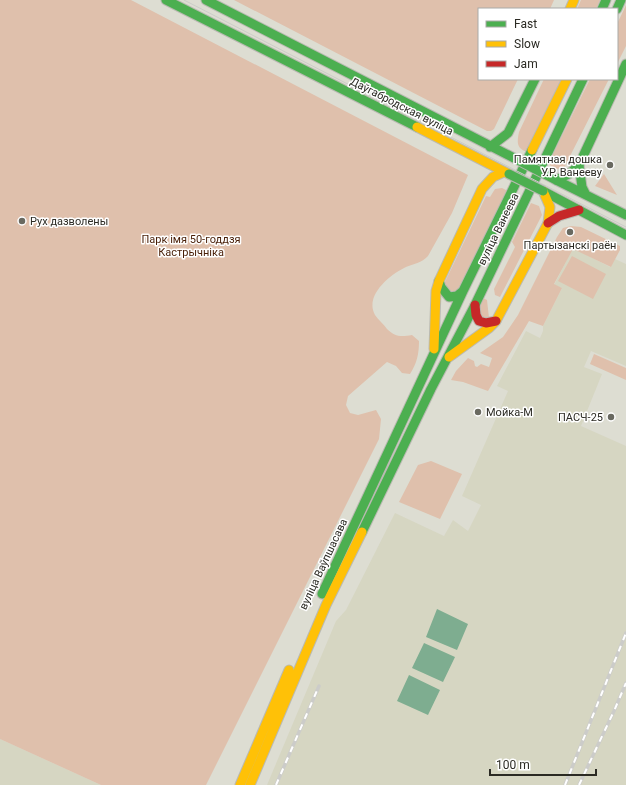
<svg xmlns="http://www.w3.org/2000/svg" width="626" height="785" font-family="Roboto,sans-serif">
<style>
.built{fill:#d6d6c2}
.green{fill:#dfc0ac}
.water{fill:#7ead90}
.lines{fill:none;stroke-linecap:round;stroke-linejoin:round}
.fast-casing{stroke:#babab2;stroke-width:11}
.slow-casing{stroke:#babab2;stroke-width:11}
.jam-casing{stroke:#babab2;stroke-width:11}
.fast{stroke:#4caf50;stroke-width:9}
.slow{stroke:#ffc107;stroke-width:9}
.jam{stroke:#c62828;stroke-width:9}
.tram{stroke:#ccccc9;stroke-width:1}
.rail-casing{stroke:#ccccc9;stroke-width:3.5}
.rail{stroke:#fff;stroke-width:2;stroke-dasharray:6;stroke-linecap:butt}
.fast-bridge-casing{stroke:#babab2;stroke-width:11;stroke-linecap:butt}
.fast-bridge{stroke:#4caf50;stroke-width:9}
.poi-dot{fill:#696960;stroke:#fff;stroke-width:1.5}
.labels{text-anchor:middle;stroke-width:3;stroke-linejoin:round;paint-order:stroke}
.street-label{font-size:11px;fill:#2b2a23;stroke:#fff}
.poi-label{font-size:11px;fill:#2b2a23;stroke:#fff;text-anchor:end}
.park-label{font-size:11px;fill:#471d05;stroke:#fff}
</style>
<rect width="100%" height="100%" fill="#ddddd2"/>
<path class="built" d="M573,248L610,267L615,259L626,264V366L591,351L584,367L602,374L581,426L626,446V785H267L336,621L346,610L395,513L444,536L453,520L468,531L481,505L462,496L508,391L497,386L526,331L540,338L543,331V326L562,288L554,285Z
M0,739L101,785H0Z"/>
<path class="green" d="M0,0H131L468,175L452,213L428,256C422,263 413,264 406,267C391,274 364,295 375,315C378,320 384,324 387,329C395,337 401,337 412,335L419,341C419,354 417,363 410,374L402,373L396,366L387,362L348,396L346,405L350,413L358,415L376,410L381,419L379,439L206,785H101L0,739Z
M234,0H554L550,9H479V79H518L494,129L491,131H487Z
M581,0H600L596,9H577Z
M626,5V46L617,64V24Z
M544,79H562L528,152C516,149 517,142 519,132Z
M590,79H609L564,168L556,169L548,164Z
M604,174L617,195L595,186Z
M502,188L508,191L459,290L453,293L444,284L486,196L490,197L495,189Z
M531,203L539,206L542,215L500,297L495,295L494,289L515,247L512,242Z
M571,226L581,227L620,246V250L611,267L573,249L554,284L562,288L543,326L529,321L488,391L463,382L451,380L456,371L468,358L474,361L475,366L477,367L481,364L489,367L492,358L480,353L503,337L518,315L557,237L563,228Z
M572,256L606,274L593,299L558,281Z
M483,298L487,300L489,318H483L478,309Z
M594,354L626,368V380L590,364Z
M431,461L462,474L440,519L399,502L418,465Z"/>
<path class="water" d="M437,609L468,624L457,650L426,637Z
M424,643L455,657L443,682L412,668Z
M409,675L440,690L428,715L397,701Z"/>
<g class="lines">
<g class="fast-casing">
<path id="fast" d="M166,0L417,127
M206,0L514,158
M602,9L606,0
M617,9L621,0
M490,147L508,133L535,79
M579,165L582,187L586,195
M556,180L569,174L579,165L626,64
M556,180L626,215
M543,191L626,235
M439,281L441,287L449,297L457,296L463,291
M362,532L431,389L475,305L583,79
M322,594L463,291L532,150"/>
</g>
<g class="slow-casing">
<path id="slow" d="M570,9L574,0
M417,127L509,174
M532,150L567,79
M434,349L436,291L439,281L482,189L493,177L504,172
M449,357L489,328L496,321L548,223L550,207L543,191
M240,785L289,670
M250,785L326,605L362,532"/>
</g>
<g class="jam-casing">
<path id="jam" d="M548,223L559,216L579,210
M475,305L476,315L479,321L486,323L496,321"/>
</g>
<use href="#fast" class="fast"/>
<use href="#slow" class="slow"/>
<use href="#jam" class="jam"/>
<path class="tram" d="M184,0L626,227"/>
<g class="rail-casing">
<path id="rail" d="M276,785L319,686
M565,785L626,633
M579,785L614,711L626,683"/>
</g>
<use href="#rail" class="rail"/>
<g class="fast-bridge-casing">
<path id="fast-bridge" d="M514,158L556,180
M509,174L543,191"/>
</g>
<use href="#fast-bridge" class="fast-bridge"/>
</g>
<g class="poi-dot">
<circle cx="610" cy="165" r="4"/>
<circle cx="22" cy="221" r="4"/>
<circle cx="570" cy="232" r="4"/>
<circle cx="478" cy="412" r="4"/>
<circle cx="611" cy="417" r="4"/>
</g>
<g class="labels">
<g class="street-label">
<text transform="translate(402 106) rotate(27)" y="4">Даўгабродская вуліца</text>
<text transform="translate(498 229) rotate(-64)" y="4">вуліца Ванеева</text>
<text transform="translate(323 564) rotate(-65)" y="4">вуліца Ваўпшасава</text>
</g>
<g class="poi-label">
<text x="602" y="163">Памятная дошка<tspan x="602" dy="13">У.Р. Ванееву</tspan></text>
<text x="30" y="225" text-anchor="start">Рух дазволены</text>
<text x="570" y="249" text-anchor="middle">Партызанскі раён</text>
<text x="486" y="416" text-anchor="start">Мойка-М</text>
<text x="603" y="421">ПАСЧ-25</text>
</g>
<g class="park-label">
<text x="191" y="243">Парк імя 50-годдзя<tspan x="191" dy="13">Кастрычніка</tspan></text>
</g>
</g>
<rect x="478" y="8" width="140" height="72" fill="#ffffff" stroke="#aaaaa7"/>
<rect x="486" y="21" width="20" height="6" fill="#4caf50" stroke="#aaaaa7"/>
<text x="514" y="28" font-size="12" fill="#2b2a23">Fast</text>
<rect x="486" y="41" width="20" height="6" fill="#ffc107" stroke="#aaaaa7"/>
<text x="514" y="48" font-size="12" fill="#2b2a23">Slow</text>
<rect x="486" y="61" width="20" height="6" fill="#c62828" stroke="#aaaaa7"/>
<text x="514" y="68" font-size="12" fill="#2b2a23">Jam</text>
<path d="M490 769v6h106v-6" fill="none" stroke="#2b2a23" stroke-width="2"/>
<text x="496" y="769" font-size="12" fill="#2b2a23" stroke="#ffffff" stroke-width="3" paint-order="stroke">100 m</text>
</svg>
